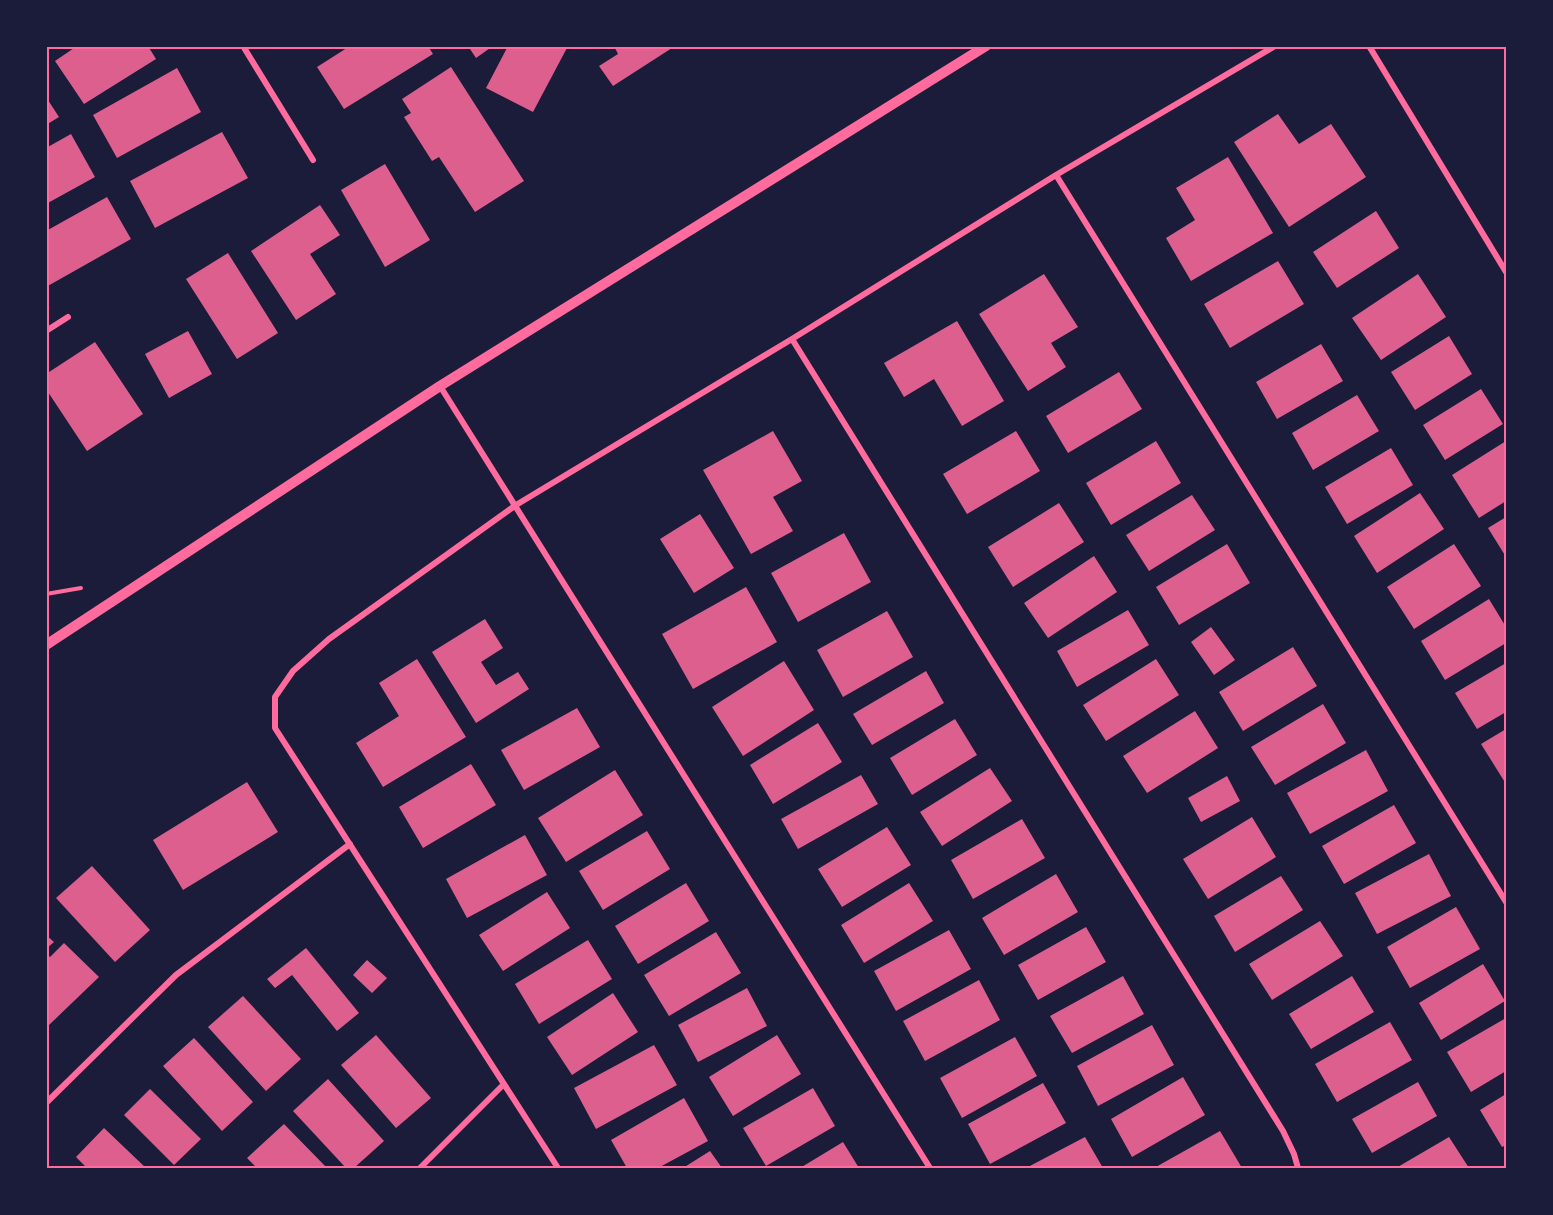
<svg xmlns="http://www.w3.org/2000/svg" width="1553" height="1215" font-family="Helvetica,sans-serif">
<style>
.building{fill:#dd5f8e}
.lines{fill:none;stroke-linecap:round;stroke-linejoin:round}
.path{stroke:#ff6b9d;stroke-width:4}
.minor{stroke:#ff6b9d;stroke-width:6}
.tertiary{stroke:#ff6b9d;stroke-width:10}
.neatline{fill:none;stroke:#ff6b9d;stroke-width:2}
</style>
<rect width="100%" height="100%" fill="#1b1b3a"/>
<path class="building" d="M77,46H148L156,59L84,104L55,61Z
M350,46H428L433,54L344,109L317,67Z
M468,46H493L476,58Z
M508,46H568L533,112L486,88Z
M614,46H671L672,48L613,86L599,66L618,54Z
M451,67L524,181L475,212L439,157L432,161L404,117L411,113L402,99Z
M177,68L201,112L117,158L93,115Z
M46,97L59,117L46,125Z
M1278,114L1299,144L1331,124L1366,177L1289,227L1234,142Z
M222,132L248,178L155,228L130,181Z
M71,134L95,177L46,204V148Z
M1228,157L1273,233L1191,281L1166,238L1195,220L1176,188Z
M385,164L430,240L385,267L341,190Z
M107,197L131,239L46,287V231Z
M320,205L340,235L310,254L336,294L296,320L251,251Z
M1376,211L1399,248L1337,288L1313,252Z
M228,253L278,333L237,359L186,279Z
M1278,261L1304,304L1230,348L1204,304Z
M1044,274L1078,327L1051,343L1066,367L1028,391L979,314Z
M1418,274L1446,317L1381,360L1352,318Z
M957,321L1004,401L962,426L934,379L904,397L884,363Z
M188,331L212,374L169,398L145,354Z
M1449,336L1472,374L1415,410L1391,372Z
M95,342L143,414L87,451L46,389V374Z
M1321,344L1343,381L1277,419L1256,382Z
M1119,372L1142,409L1068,453L1046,416Z
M1481,389L1503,424L1445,460L1423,425Z
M1357,395L1379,431L1313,470L1292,433Z
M773,431L802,481L773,497L793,531L751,554L703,470Z
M1016,431L1040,471L967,514L943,474Z
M1156,441L1181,483L1111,525L1086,483Z
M1506,441V501L1479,518L1452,475Z
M1391,448L1413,485L1347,524L1325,487Z
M1420,493L1444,529L1377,573L1354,536Z
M1192,495L1215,530L1149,571L1126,535Z
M1059,503L1084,542L1013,587L988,547Z
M700,514L734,568L694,593L660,539Z
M1506,517V557L1488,528Z
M844,533L871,582L798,622L771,573Z
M1227,544L1250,583L1179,625L1156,587Z
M1454,544L1481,586L1414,629L1387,587Z
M1094,556L1117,592L1048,638L1024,603Z
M746,587L777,642L693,689L662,634Z
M1489,599L1506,627V643L1445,680L1421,641Z
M1128,610L1149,645L1077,687L1057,651Z
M887,611L913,657L843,697L817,650Z
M485,619L503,648L481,662L496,685L518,672L529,689L476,723L432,652Z
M1211,627L1235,660L1214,675L1191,642Z
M1293,647L1317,686L1243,731L1219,692Z
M417,659L466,737L383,787L356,743L399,716L379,683Z
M1156,659L1179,695L1106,741L1083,705Z
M784,661L814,710L743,756L712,707Z
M1506,663V712L1477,729L1455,693Z
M926,671L944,703L872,745L853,714Z
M1323,704L1346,743L1275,785L1251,747Z
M577,708L600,747L524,790L501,750Z
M1195,711L1218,748L1147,793L1123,756Z
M955,719L977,755L912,795L890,758Z
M818,723L842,762L773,804L750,765Z
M1506,729V784L1481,744Z
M1366,750L1388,791L1310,834L1287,793Z
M471,764L496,805L423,848L399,807Z
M990,768L1012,801L942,846L920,812Z
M615,770L643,815L566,862L538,818Z
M861,775L878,804L798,849L781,819Z
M1227,776L1240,801L1201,822L1188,798Z
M247,782L278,832L183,890L153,840Z
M1394,805L1416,843L1344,884L1322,846Z
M1252,817L1276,857L1208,899L1183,859Z
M1022,819L1045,858L973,899L951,860Z
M887,827L911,865L842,907L818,869Z
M647,831L670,869L603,910L579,871Z
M525,835L547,875L467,918L446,879Z
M1429,854L1451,896L1377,934L1355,893Z
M92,866L150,930L115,962L56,898Z
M1056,874L1078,912L1004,955L982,918Z
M1281,876L1303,910L1235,952L1214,916Z
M686,883L709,921L638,964L615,926Z
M909,883L933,921L864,963L841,925Z
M547,892L570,928L503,971L479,935Z
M1456,907L1480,949L1410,988L1387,947Z
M1320,921L1343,956L1272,1000L1249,964Z
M1086,927L1106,962L1038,1000L1018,965Z
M949,930L971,969L896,1011L874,971Z
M716,932L741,973L669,1016L644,975Z
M46,935L54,942L46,949Z
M588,940L612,979L539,1024L515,984Z
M64,943L99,977L48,1026L46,953L50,957Z
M306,948L359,1013L337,1031L292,975L275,988L267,979Z
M367,960L387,978L372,993L353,975Z
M1483,964L1505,1001L1441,1040L1419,1003Z
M1123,976L1144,1014L1072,1053L1050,1016Z
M1352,976L1374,1012L1311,1049L1289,1014Z
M979,980L1000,1020L925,1061L903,1021Z
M747,988L767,1026L698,1062L678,1025Z
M613,993L638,1032L572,1075L547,1037Z
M243,996L301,1059L266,1091L208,1027Z
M1506,1018V1071L1471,1092L1447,1052Z
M1390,1022L1412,1060L1337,1102L1315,1064Z
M1152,1025L1174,1065L1098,1106L1077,1066Z
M376,1035L431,1098L396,1128L341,1065Z
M777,1035L801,1074L733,1116L709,1077Z
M1015,1037L1037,1076L962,1118L940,1078Z
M194,1038L253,1102L222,1131L163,1066Z
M654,1045L677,1085L596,1129L574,1088Z
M1183,1077L1205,1115L1132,1157L1111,1119Z
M328,1079L384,1141L354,1168H346L293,1111Z
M1418,1082L1437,1116L1372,1153L1352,1119Z
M1043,1083L1066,1123L990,1164L968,1124Z
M813,1088L835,1126L766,1166L743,1128Z
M150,1089L201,1139L174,1165L124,1115Z
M1506,1094V1145L1502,1147L1480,1110Z
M684,1098L708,1141L658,1168H627L611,1140Z
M284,1124L327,1168H257L247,1158Z
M104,1128L146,1168H87L76,1157Z
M1220,1131L1242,1168H1154Z
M1085,1137L1103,1168H1026Z
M1449,1137L1469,1168H1396Z
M843,1142L859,1168H800Z
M710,1151L722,1168H683Z"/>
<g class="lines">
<path class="path" d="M46,594L81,588"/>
<path class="minor" d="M243,46L313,160
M1369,46L1506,272
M1056,175L1506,902
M46,331L68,317
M792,339L1283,1131L1294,1154L1298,1168
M440,386L930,1168
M46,1103L176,975L350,844
M420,1168L504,1084
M558,1168L275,728V697L293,671L329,639L516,505L792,339L1056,175L1275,46"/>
<path class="tertiary" d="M46,645L440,386L986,46"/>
</g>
<rect width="1553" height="1215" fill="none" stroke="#1b1b3a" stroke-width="96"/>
<rect x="48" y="48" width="1457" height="1119" class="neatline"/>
</svg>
